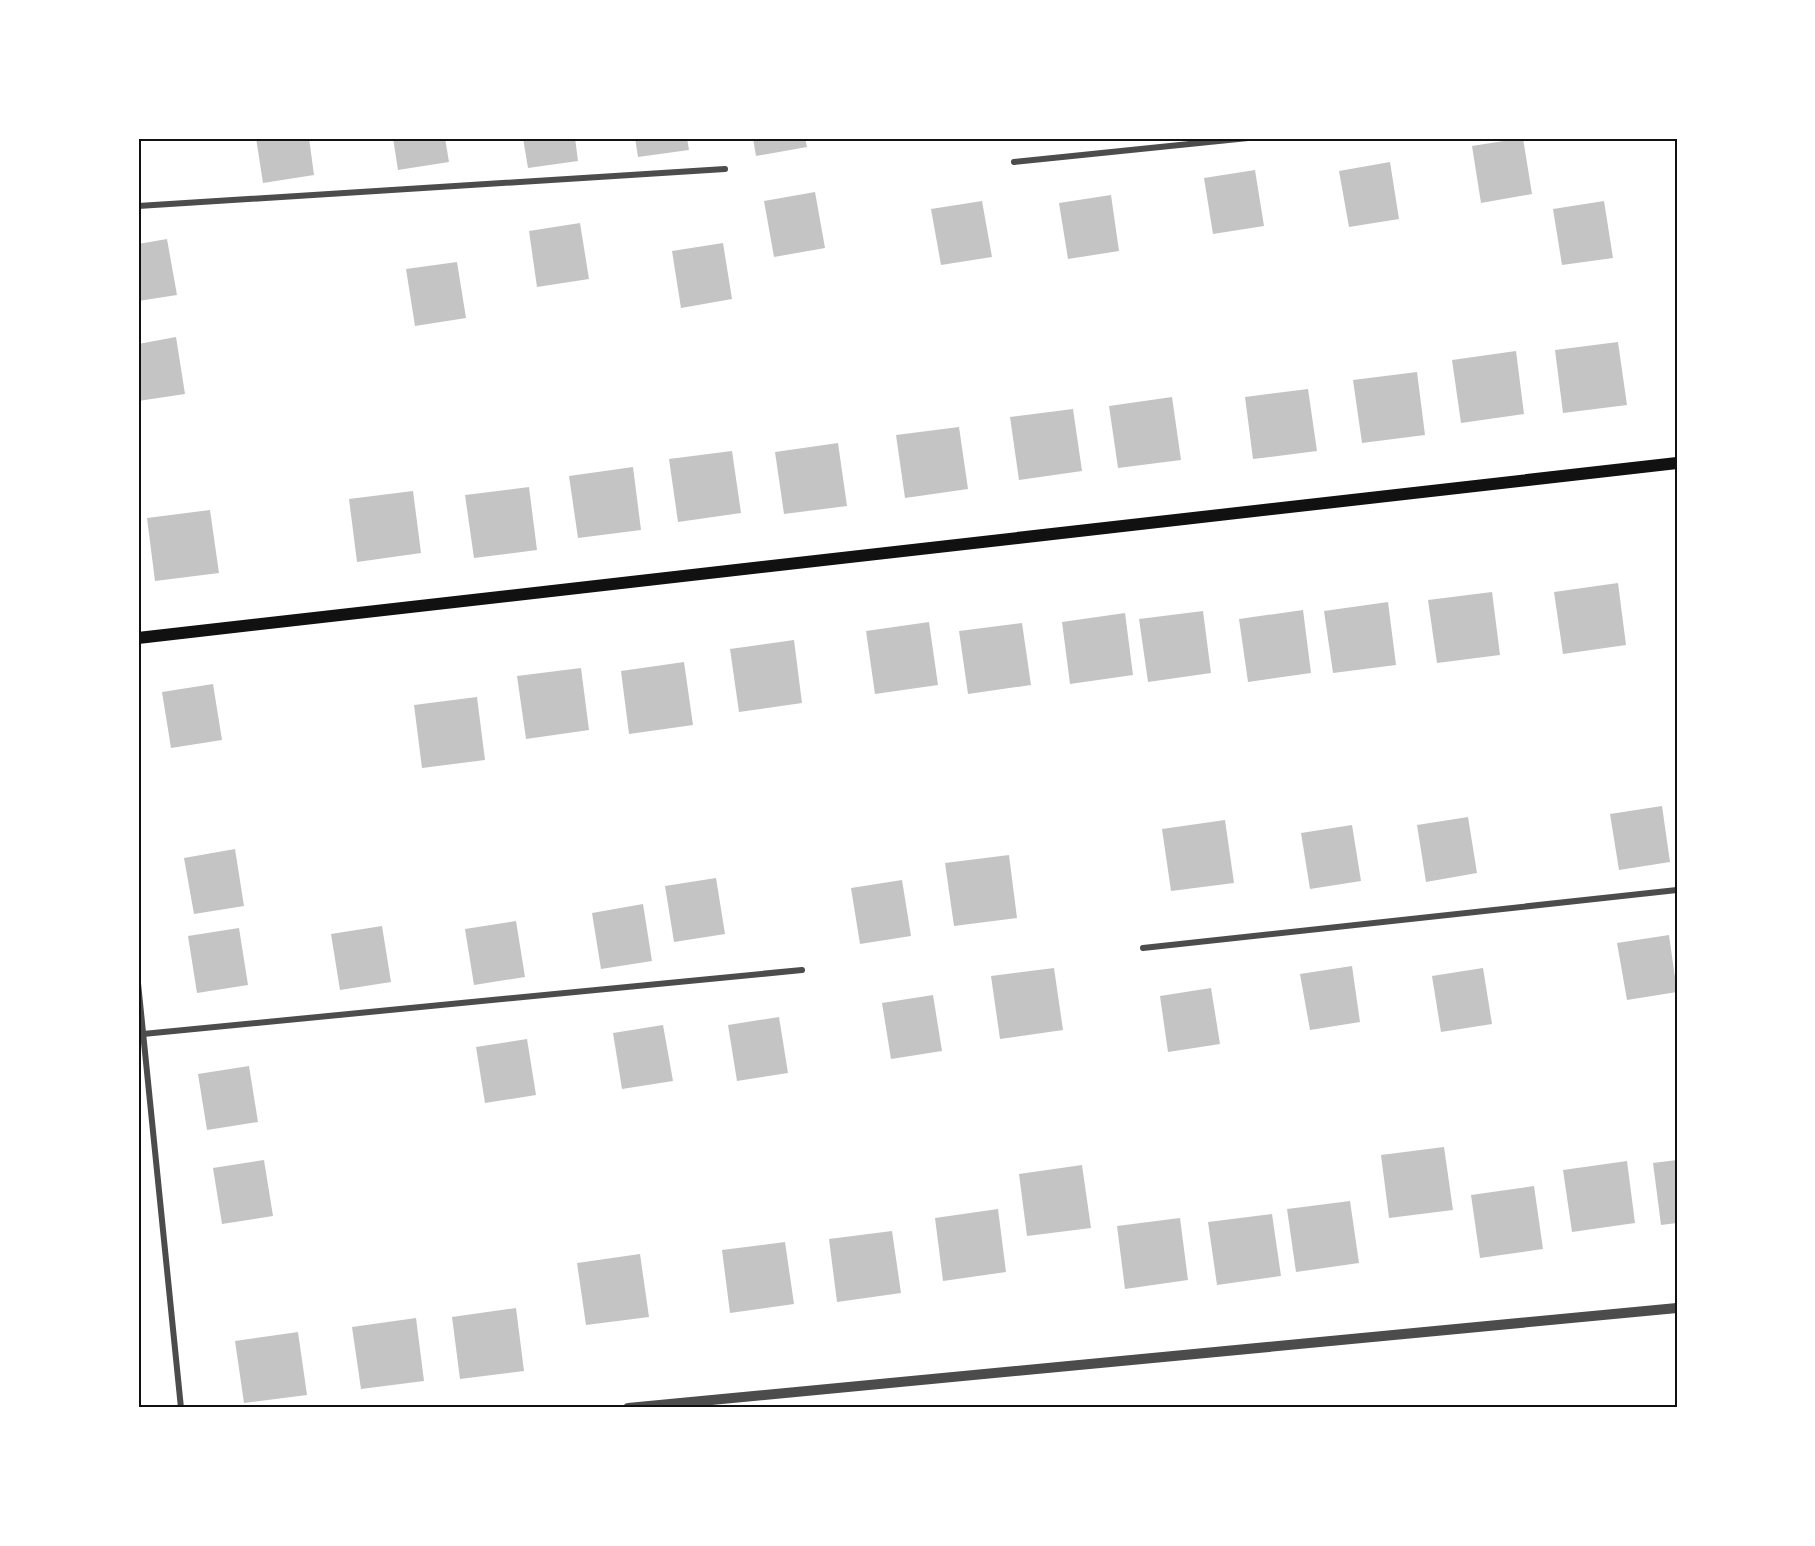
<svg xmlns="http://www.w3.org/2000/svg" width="1815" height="1546" font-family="'Sofia Sans Condensed',sans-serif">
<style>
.building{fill:#c4c4c4}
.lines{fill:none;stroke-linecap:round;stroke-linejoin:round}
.minor{stroke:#4c4c4c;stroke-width:6}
.tertiary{stroke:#4c4c4c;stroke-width:10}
.secondary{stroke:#111;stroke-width:12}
.neatline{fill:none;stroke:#111;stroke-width:2}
</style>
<rect width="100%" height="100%" fill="#fff"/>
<path class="building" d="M256,138H309L314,175L263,183Z
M393,138H445L449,162L398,170Z
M523,138H575L578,161L528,168Z
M635,138H687L689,150L638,157Z
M753,138H805L807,147L756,156Z
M1523,138L1532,194L1481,203L1472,146Z
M1390,162L1399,219L1349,227L1339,171Z
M1255,170L1264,226L1213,234L1204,178Z
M815,192L825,248L774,257L764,201Z
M1111,195L1119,251L1068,259L1059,203Z
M982,201L992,257L941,265L931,209Z
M1604,201L1613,258L1562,265L1553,209Z
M580,223L589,279L537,287L529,231Z
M167,239L177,295L138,301V244Z
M723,243L732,299L681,308L672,251Z
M457,262L466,318L415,326L406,269Z
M176,337L185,394L138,401V344Z
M1618,342L1627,405L1563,413L1555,350Z
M1516,351L1524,414L1461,423L1452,360Z
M1417,372L1425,435L1362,443L1353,380Z
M1308,389L1317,451L1253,459L1245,397Z
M1172,397L1181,460L1118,468L1109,406Z
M1073,409L1082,471L1019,480L1010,417Z
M959,427L968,489L905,498L896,435Z
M838,443L847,506L784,514L775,452Z
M732,451L741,513L678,522L669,459Z
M633,467L641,530L578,538L569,476Z
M529,487L537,550L474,558L465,495Z
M413,491L421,553L357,562L349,499Z
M210,510L219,573L155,581L147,518Z
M1618,583L1626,645L1563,654L1554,592Z
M1492,592L1500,655L1437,663L1428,600Z
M1388,602L1396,665L1333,673L1324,611Z
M1303,610L1311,673L1248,682L1239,619Z
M1203,611L1211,673L1148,682L1139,619Z
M1125,613L1133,675L1070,684L1062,622Z
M929,622L938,685L875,694L866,631Z
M1022,623L1031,685L968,694L959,631Z
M794,640L802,703L739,712L730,649Z
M684,662L693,725L629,734L621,671Z
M581,668L589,730L526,739L517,676Z
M213,684L222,740L171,748L162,692Z
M477,697L485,760L422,768L414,705Z
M1662,806L1670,862L1619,870L1610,814Z
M1468,817L1477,873L1426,882L1417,825Z
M1225,820L1234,883L1171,891L1162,829Z
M1352,825L1361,881L1310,889L1301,833Z
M235,849L244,906L194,914L184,858Z
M1009,855L1017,918L954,926L945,863Z
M716,878L725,934L674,942L665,886Z
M902,880L911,936L860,944L851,888Z
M643,904L652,961L601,969L592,913Z
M516,921L525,977L474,985L465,929Z
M382,926L391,982L340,990L331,934Z
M239,928L248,985L197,993L188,936Z
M1669,935L1677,992L1627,1000L1617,943Z
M1352,966L1360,1022L1310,1030L1300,974Z
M1054,968L1063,1030L1000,1039L991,976Z
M1483,968L1492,1024L1441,1032L1432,976Z
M1211,988L1220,1044L1168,1052L1160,996Z
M933,995L942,1051L891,1059L882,1003Z
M779,1017L788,1073L737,1081L728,1025Z
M663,1025L673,1081L622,1089L613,1033Z
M527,1039L536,1095L485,1103L476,1047Z
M249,1066L258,1122L207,1130L198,1074Z
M1444,1147L1453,1210L1389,1218L1381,1155Z
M264,1160L273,1216L222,1224L213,1168Z
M1677,1160V1223L1661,1225L1653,1163Z
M1627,1161L1635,1223L1572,1232L1563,1170Z
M1082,1165L1091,1228L1027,1236L1019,1174Z
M1534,1186L1543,1249L1480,1258L1471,1195Z
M1350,1201L1359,1263L1296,1272L1287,1209Z
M998,1209L1006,1272L943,1281L935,1218Z
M1272,1214L1281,1276L1217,1285L1208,1222Z
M1180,1218L1188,1280L1125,1289L1117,1226Z
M892,1231L901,1293L837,1302L829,1239Z
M785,1242L794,1304L730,1313L722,1250Z
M640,1254L649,1317L586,1325L577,1263Z
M516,1308L524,1371L460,1379L452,1317Z
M416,1318L424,1381L361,1389L352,1327Z
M298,1332L307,1395L244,1403L235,1341Z"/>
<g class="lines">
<path class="minor" d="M1014,162L1248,138
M138,206L725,169
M1143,948L1677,890
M138,983L181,1408
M143,1034L802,970"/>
<path class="tertiary" d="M628,1408L1677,1308"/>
<path class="secondary" d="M138,638L1677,463"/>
</g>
<rect width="1815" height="1546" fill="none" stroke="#ffffff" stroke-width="279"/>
<rect x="140" y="140" width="1536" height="1266" class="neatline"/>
</svg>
